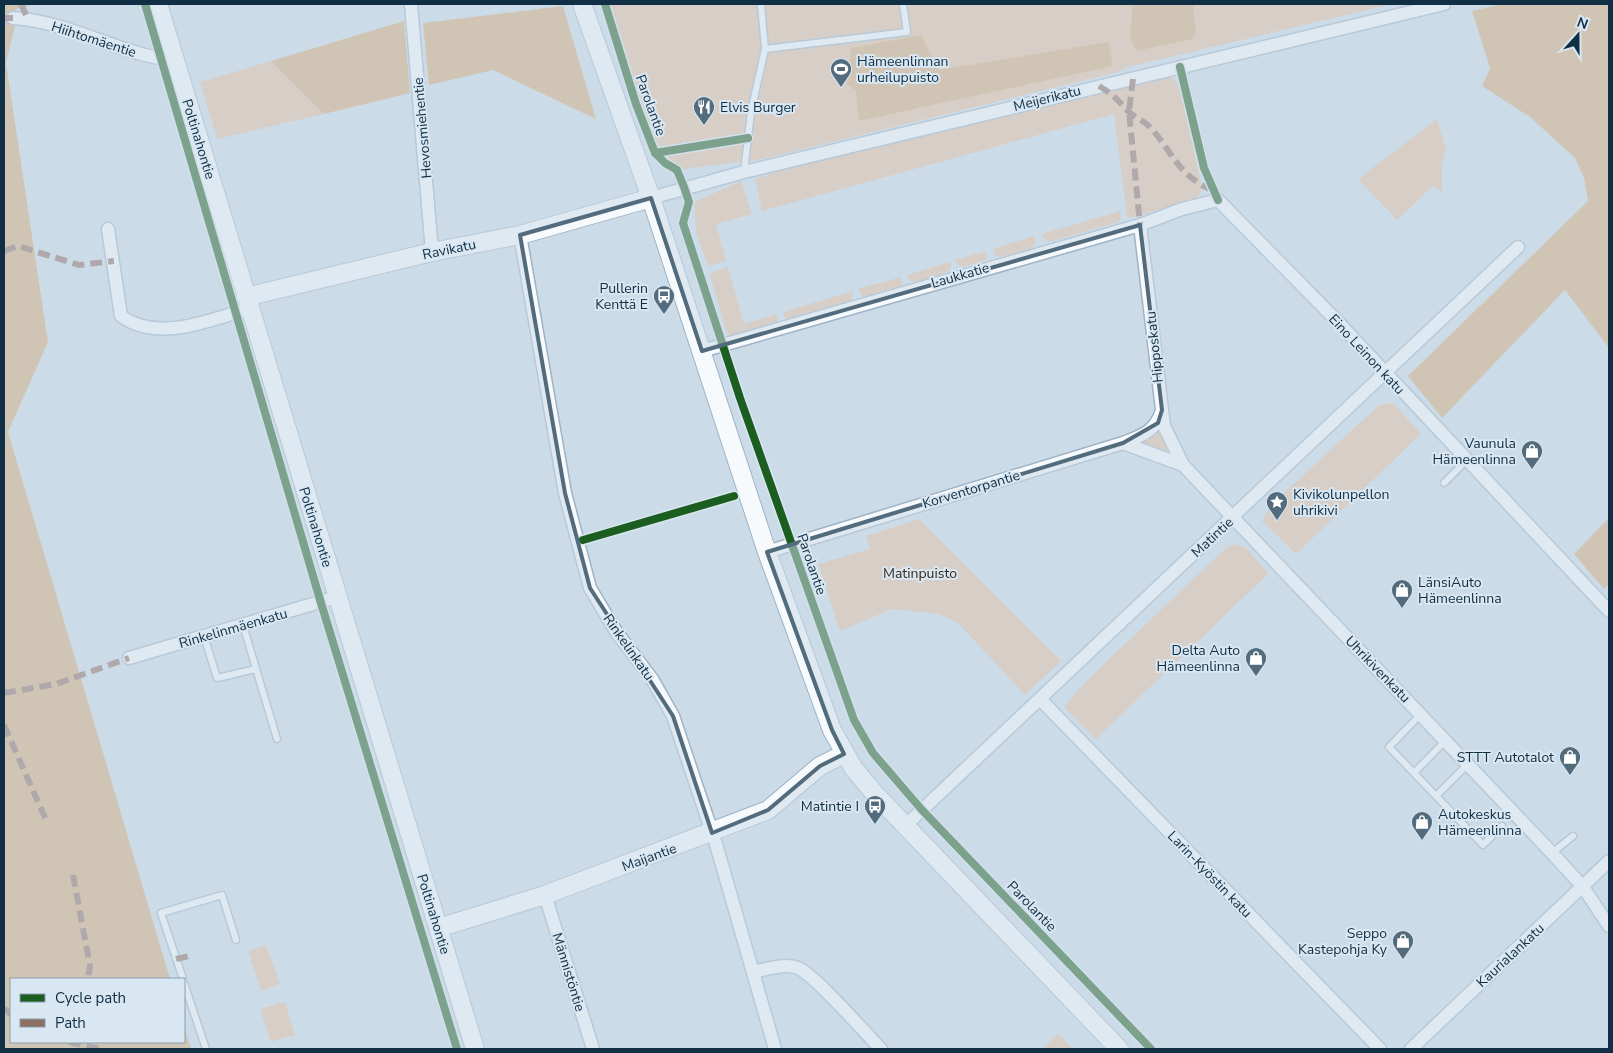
<svg xmlns="http://www.w3.org/2000/svg" width="1613" height="1053" font-family="'Nunito Sans',sans-serif">
<style>
.green{fill:#e4c29f}
.forest{fill:#d4ac79}
.lines{fill:none;stroke-linecap:round;stroke-linejoin:round}
.lane-casing{stroke:#9fb3c4;stroke-width:9}
.street-casing{stroke:#9fb3c4;stroke-width:15}
.secondary-casing{stroke:#9fb3c4;stroke-width:20}
.lane{stroke:#f7fafc;stroke-width:6}
.street{stroke:#f7fafc;stroke-width:12}
.secondary{stroke:#f7fafc;stroke-width:18}
.quiet{stroke:#8d6e63;stroke-width:6;stroke-dasharray:12 6;stroke-linecap:butt}
.cycleway-casing{stroke:#d9e7f3;stroke-width:11}
.cycleway{stroke:#1b5e20;stroke-width:8}
.marked{fill:none;stroke:#526b7d;stroke-width:4;stroke-linejoin:round}
.labels{text-anchor:middle;stroke-width:4;stroke-linejoin:round;paint-order:stroke}
.street-label{font-size:14px;fill:#102e44;stroke:#d9e7f3}
.poi-label{font-size:14px;fill:#102e44;stroke:#d9e7f3;text-anchor:end}
.park-label{font-size:14px;fill:#382818;stroke:#d9e7f3}
</style>
<rect width="100%" height="100%" fill="#ccdbe8"/>
<path class="green" d="M605,4H1392L1128,67L1118,72L763,159L677,170L665,163L655,153L636,104Z
M271,61L324,114L217,139L200,82Z
M1171,77L1177,83L1180,90L1201,182L1202,190L1197,198L1138,216L1129,218L1127,216L1114,114L762,211L755,179L801,164Z
M1437,119L1446,150L1442,165V193L1434,185L1397,220L1358,179Z
M741,181L752,214L716,224L726,261L708,266L696,232L694,202Z
M1120,211L1121,221L1049,242L1044,239L1042,234Z
M1034,236L1036,242L1032,248L1000,257L995,255L993,249Z
M986,251L987,260L962,267L957,264L955,260Z
M950,262L951,267L949,271L916,282L909,280L907,275Z
M728,267L744,324L776,314L778,319L775,325L732,338L727,334L710,275L713,272Z
M901,277L902,284L899,287L867,297H863L858,289Z
M853,291L851,301L790,321L785,318L783,312Z
M1388,403L1395,405L1421,434L1296,554L1262,521L1270,506L1379,405Z
M1157,432L1163,436L1170,454L1142,443Z
M919,519L1061,661L1025,695L960,625L940,614L892,609L840,631L818,564L870,549L866,536Z
M1234,544L1245,547L1268,573L1266,576L1096,739L1064,707L1086,681L1227,547Z
M266,945L280,984L261,991L248,951Z
M285,1002L295,1035L271,1042L260,1009Z
M1058,1034L1074,1049H1042Z"/>
<path class="forest" d="M4,4H29V6L16,9V22L6,63L48,342L8,432L170,979H11V1042H184V1025L191,1049H4Z
M1133,4H1193L1196,31L1193,39L1136,51L1130,37Z
M1502,4H1609V348L1565,290L1442,418L1408,376L1588,201L1584,178L1575,158L1530,117L1482,86L1490,68L1472,11Z
M563,6L596,119L493,70L429,85L423,23Z
M404,21L410,93L324,114L271,61Z
M921,35L939,70L1108,42L1113,66L859,121L856,91L847,84L851,48Z
M1609,518V584L1604,589L1574,554Z"/>
<g class="lines">
<g class="lane-casing">
<path id="lane" d="M761,4L765,49
M744,172L751,112L765,49L907,32L903,4
M1444,483L1467,460
M243,625L277,739
M204,636L217,678L256,669
M1421,714L1389,747L1483,845L1502,826
M1414,773L1446,740
M1436,796L1468,764
M1552,853L1573,836
M183,979L161,913L222,895L236,940
M184,983L206,1049"/>
</g>
<g class="street-casing">
<path id="street" d="M411,4L432,252
M13,18C58,21 96,41 138,53C150,57 163,58 175,62
M651,198L744,172L1444,4
M1140,225L1164,426L1183,465
M108,229L121,316C158,343 211,320 250,308
M520,235L565,493L590,588L617,633L652,679L673,716L716,844L775,1049
M702,351L1140,225L1182,209L1218,200L1338,322L1609,611
M1123,443L1183,465L1552,853L1583,887L1609,926
M767,552L1123,443C1143,435 1155,432 1162,410
M129,658L337,597
M1040,699L1380,1049
M905,826L1518,247
M545,895L593,1049
M753,972C767,969 784,963 798,968C814,974 866,1034 881,1049
M1411,1049L1609,861"/>
</g>
<g class="secondary-casing">
<path id="secondary" d="M158,4L475,1049
M582,4L651,198L767,552L832,730L854,769L875,794L1119,1049
M246,297L432,252L520,235L651,198
M438,928L545,895L768,810L820,766L844,754"/>
</g>
<use href="#lane" class="lane"/>
<use href="#street" class="street"/>
<use href="#secondary" class="secondary"/>
<path class="quiet" d="M21,4L28,19
M4,18H13
M1133,79L1129,111L1140,225
M1099,86C1111,93 1119,101 1128,111C1134,117 1144,121 1150,127C1175,155 1177,175 1214,191
M4,251L18,246L79,265L114,261
M4,693L56,684L129,658
M4,725L46,820
M73,875L90,966L88,979
M176,959L189,956
M4,1008L11,1015
M69,1042L101,1049"/>
<g class="cycleway-casing">
<path id="cycleway" d="M145,4L321,603L457,1049
M605,4L636,104L655,153L665,163L677,170L684,187L689,202L683,223L740,398L854,720L873,753L922,810L1151,1049
M1180,67L1204,168L1218,200
M655,153L748,138
M583,540L734,496"/>
</g>
<use href="#cycleway" class="cycleway"/>
</g>
<path d="M0 0H1613V1053H0ZM651,198L702,351L1140,225L1162,410L1158,423L1123,443L767,552L832,730L844,754L820,766L768,810L712,833L673,716L590,588L565,493L520,235Z" fill="#ccdbe8" fill-opacity=".55" fill-rule="evenodd"/>
<path class="marked" d="M651,198L702,351L1140,225L1162,410L1158,423L1123,443L767,552L832,730L844,754L820,766L768,810L712,833L673,716L590,588L565,493L520,235Z"/>
<defs>
<g id="stadium-pin" transform="scale(1.125)"><path d="M0 17L-7.5 6A9.5 9.5 0 1 1 7.5 6Z" fill="#526b7d" stroke="#d9e7f3"/><path d="M0-5a6.5 5 0 1 0 0 10a6.5 5 0 1 0 0-10ZM-3.5-1.8h7v3.6h-7Z" fill="#fff"/></g>
<g id="restaurant-pin" transform="scale(1.125)"><path d="M0 17L-7.5 6A9.5 9.5 0 1 1 7.5 6Z" fill="#526b7d" stroke="#d9e7f3"/><path d="M-5-6h1v4h1v-4h1v4h1v-4h1v5L-1.5 .5V6h-2V.5L-5-1ZM5-6V6H3V1.5H1.5Q1.5-4 5-6Z" fill="#fff"/></g>
<g id="bus-pin" transform="scale(1.125)"><path d="M0 17L-7.5 6A9.5 9.5 0 1 1 7.5 6Z" fill="#526b7d" stroke="#d9e7f3"/><path d="M-5-6H5V4H4V6H2V4H-2V6H-4V4H-5ZM-3.5-4V0h7V-4ZM-3.5 1.2v1.5H-2V1.2ZM2 1.2v1.5H3.5V1.2Z" fill="#fff"/></g>
<g id="shop-pin" transform="scale(1.125)"><path d="M0 17L-7.5 6A9.5 9.5 0 1 1 7.5 6Z" fill="#526b7d" stroke="#d9e7f3"/><path d="M-5-2.5h2.3a2.7 3.5 0 0 1 5.4 0H5L5.5 6h-11ZM-1.5-2.5h3a1.5 2.3 0 0 0-3 0Z" fill="#fff"/></g>
<g id="sight-pin" transform="scale(1.125)"><path d="M0 17L-7.5 6A9.5 9.5 0 1 1 7.5 6Z" fill="#526b7d" stroke="#d9e7f3"/><path d="M0-6L1.8-2.2L6-1.7L2.9 1.2L3.7 5.4L0 3.3L-3.7 5.4L-2.9 1.2L-6-1.7L-1.8-2.2Z" fill="#fff"/></g>
</defs>
<g fill-rule="evenodd">
<use href="#stadium-pin" x="841" y="69"/>
<use href="#restaurant-pin" x="704" y="107"/>
<use href="#bus-pin" x="664" y="296"/>
<use href="#shop-pin" x="1532" y="451"/>
<use href="#sight-pin" x="1277" y="502"/>
<use href="#shop-pin" x="1402" y="590"/>
<use href="#shop-pin" x="1256" y="658"/>
<use href="#shop-pin" x="1570" y="757"/>
<use href="#bus-pin" x="875" y="806"/>
<use href="#shop-pin" x="1422" y="822"/>
<use href="#shop-pin" x="1403" y="941"/>
</g>
<g class="labels">
<g class="street-label">
<text transform="translate(94 39) rotate(18)" y="5">Hiihtomäentie</text>
<text transform="translate(1047 98) rotate(-14)" y="5">Meijerikatu</text>
<text transform="translate(651 105) rotate(70)" y="5">Parolantie</text>
<text transform="translate(422 128) rotate(-95)" y="5">Hevosmiehentie</text>
<text transform="translate(199 139) rotate(73)" y="5">Poltinahontie</text>
<text transform="translate(449 249) rotate(-12)" y="5">Ravikatu</text>
<text transform="translate(960 275) rotate(-16)" y="5">Laukkatie</text>
<text transform="translate(1154 347) rotate(-96)" y="5">Hipposkatu</text>
<text transform="translate(1367 354) rotate(47)" y="5">Eino Leinon katu</text>
<text transform="translate(971 489) rotate(-17)" y="5">Korventorpantie</text>
<text transform="translate(316 527) rotate(73)" y="5">Poltinahontie</text>
<text transform="translate(1212 537) rotate(-43)" y="5">Matintie</text>
<text transform="translate(812 564) rotate(71)" y="5">Parolantie</text>
<text transform="translate(233 628) rotate(-16)" y="5">Rinkelinmäenkatu</text>
<text transform="translate(629 647) rotate(55)" y="5">Rinkelinkatu</text>
<text transform="translate(1378 669) rotate(46)" y="5">Uhrikivenkatu</text>
<text transform="translate(649 857) rotate(-20)" y="5">Maijantie</text>
<text transform="translate(1210 874) rotate(46)" y="5">Larin-Kyöstin katu</text>
<text transform="translate(1032 906) rotate(46)" y="5">Parolantie</text>
<text transform="translate(434 914) rotate(73)" y="5">Poltinahontie</text>
<text transform="translate(1510 955) rotate(-43)" y="5">Kaurialankatu</text>
<text transform="translate(569 972) rotate(73)" y="5">Männistöntie</text>
</g>
<g class="poi-label">
<text x="857" y="66" text-anchor="start">Hämeenlinnan<tspan x="857" dy="16">urheilupuisto</tspan></text>
<text x="720" y="112" text-anchor="start">Elvis Burger</text>
<text x="648" y="293">Pullerin<tspan x="648" dy="16">Kenttä E</tspan></text>
<text x="1516" y="448">Vaunula<tspan x="1516" dy="16">Hämeenlinna</tspan></text>
<text x="1293" y="499" text-anchor="start">Kivikolunpellon<tspan x="1293" dy="16">uhrikivi</tspan></text>
<text x="1418" y="587" text-anchor="start">LänsiAuto<tspan x="1418" dy="16">Hämeenlinna</tspan></text>
<text x="1240" y="655">Delta Auto<tspan x="1240" dy="16">Hämeenlinna</tspan></text>
<text x="1554" y="762">STTT Autotalot</text>
<text x="859" y="811">Matintie I</text>
<text x="1438" y="819" text-anchor="start">Autokeskus<tspan x="1438" dy="16">Hämeenlinna</tspan></text>
<text x="1387" y="938">Seppo<tspan x="1387" dy="16">Kastepohja Ky</tspan></text>
</g>
<g class="park-label">
<text x="920" y="578">Matinpuisto</text>
</g>
</g>
<rect width="1613" height="1053" fill="none" stroke="#102e44" stroke-width="10"/>
<rect x="10" y="978" width="175" height="65" fill="#d9e7f3" stroke="#899dad"/>
<rect x="20" y="994" width="25" height="8" fill="#1b5e20" stroke="#899dad"/>
<text x="55" y="1003" font-size="15" fill="#102e44">Cycle path</text>
<rect x="20" y="1019" width="25" height="8" fill="#8d6e63" stroke="#899dad"/>
<text x="55" y="1028" font-size="15" fill="#102e44">Path</text>
<g transform="translate(1578 35) rotate(21)" stroke="#d9e7f3" stroke-width="4" paint-order="stroke">
<path d="M0-4L9 19L0 12L-9 19Z" fill="#102e44"/>
<text y="-8" font-size="14" font-weight="bold" text-anchor="middle" fill="#102e44">N</text>
</g>
</svg>
